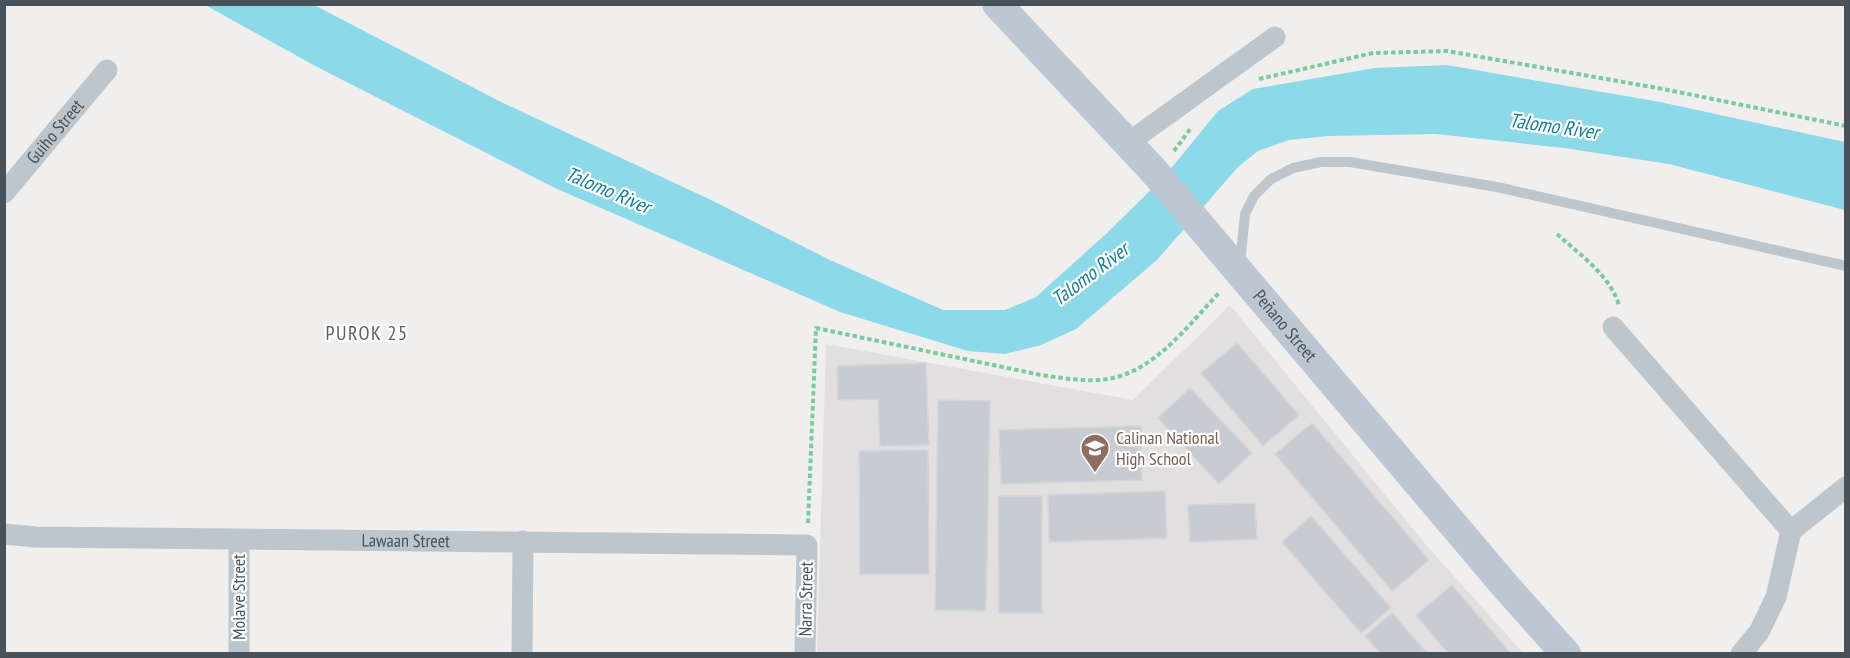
<svg xmlns="http://www.w3.org/2000/svg" width="1850" height="658" font-family="'PT Sans Narrow',sans-serif">
<style>
.education{fill:#e2dfe0}
.water{fill:#8cd9e9}
.building{fill:#c8cbd1;stroke:#d3d5da;stroke-width:1.5}
.lines{fill:none;stroke-linecap:round;stroke-linejoin:round}
.path{stroke:#77cb9f;stroke-width:4;stroke-dasharray:4.5 3;stroke-linecap:butt}
.lane{stroke:#bdc6cd;stroke-width:10}
.street{stroke:#bdc6cd;stroke-width:21}
.secondary{stroke:#bcc7d2;stroke-width:30}
.labels{text-anchor:middle;stroke-width:4.5;stroke-linejoin:round;paint-order:stroke}
.street-label{font-size:18px;fill:#47525b;stroke:#fff}
.education-label{font-size:18px;fill:#785e54;stroke:#fff;text-anchor:start}
.water-label{font-size:20px;font-style:italic;fill:#107e96;stroke:#fff}
.neighbourhood-label{font-size:20px;letter-spacing:1.5px;fill:#5b5f63;stroke:#fff}
</style>
<rect width="100%" height="100%" fill="#f1eeee"/>
<path class="education" d="M1230,305L1427,546L1523,653L817,654L826,344L1133,400Z"/>
<path class="water" d="M205,5H314L501,102L711,200L832,261L943,310H1005L1036,297L1107,233L1164,177L1218,111L1253,89L1375,68L1447,65L1660,102L1845,142V210L1669,164L1564,148L1436,134L1328,136L1289,140L1258,151L1238,167L1157,260L1076,329L1041,345L1005,354L968,351L840,312L555,188L319,68Z"/>
<path class="building" d="M1237,343L1299,415L1263,446L1201,373Z
M926,363L929,445L880,446L878,399L838,400L837,366Z
M1190,388L1252,453L1219,484L1158,418Z
M938,400L990,401L986,611L935,610Z
M1312,423L1429,560L1392,591L1275,454Z
M1141,426L1142,480L1001,484L999,430Z
M928,450L929,574H860L859,451Z
M1165,491L1167,538L1049,542L1048,495Z
M998,496H1042V613H999Z
M1255,503L1257,539L1190,542L1188,505Z
M1311,516L1391,608L1361,633L1282,542Z
M1452,585L1511,654H1449L1416,615Z
M1392,613L1428,654H1381L1365,636Z"/>
<g class="lines">
<path class="path" d="M1259,79L1373,53L1447,51L1663,89L1846,126
M1174,151L1191,128
M1557,234C1580,255 1609,274 1619,305
M808,523L816,328L1041,375C1061,378 1081,381 1101,380C1153,375 1186,327 1220,292"/>
<path class="lane" d="M1240,265L1245,214L1254,196L1271,179L1293,168L1321,162H1350L1497,187L1846,266"/>
<g class="street">
<path d="M1128,143L1275,37"/>
<path id="s1" d="M4,193L107,70"/>
<path d="M1613,327L1791,531"/>
<path id="s2" d="M4,534L36,537C293,541 550,541 807,545L805,654"/>
<path d="M239,654V540"/>
<path d="M522,654L523,541"/>
<path d="M1741,654L1759,632L1776,597L1791,531L1846,487"/>
</g>
<path class="secondary" id="s3" d="M997,4L1152,169L1507,588L1566,654"/>
</g>
<defs>
<g id="school-pin" transform="scale(1.5)"><path d="M0 17L-7.5 6A9.5 9.5 0 1 1 7.5 6Z" fill="#8d6e63" stroke="#fff"/><path d="M0-5L7-2L0 1L-7-2ZM-4 1L0 2.5L4 1V4Q0 6-4 4Z" fill="#fff"/></g>
</defs>
<g fill-rule="evenodd">
<use href="#school-pin" x="1095" y="448"/>
</g>
<g class="labels">
<g class="street-label">
<text dy="6" stroke="none"><textPath href="#s1" startOffset="80">Guiho Street</textPath></text>
<text dy="6" stroke="none"><textPath href="#s3" startOffset="432">Peñano Street</textPath></text>
<text dy="6" stroke="none"><textPath href="#s2" startOffset="402">Lawaan Street</textPath></text>
<text transform="translate(239 597) rotate(-90)" y="6">Molave Street</text>
<text transform="translate(806 599) rotate(-89)" y="6">Narra Street</text>
</g>
<g class="education-label">
<text x="1116" y="444">Calinan National<tspan x="1116" dy="21">High School</tspan></text>
</g>
<g class="water-label">
<text transform="translate(1554 126) rotate(8)" y="7">Talomo River</text>
<text transform="translate(608 190) rotate(23)" y="7">Talomo River</text>
<text transform="translate(1090 274) rotate(-37)" y="7">Talomo River</text>
</g>
<g class="neighbourhood-label">
<text x="367" y="340">PUROK 25</text>
</g>
</g>
<rect width="1850" height="658" fill="none" stroke="#47525b" stroke-width="12"/>
</svg>
